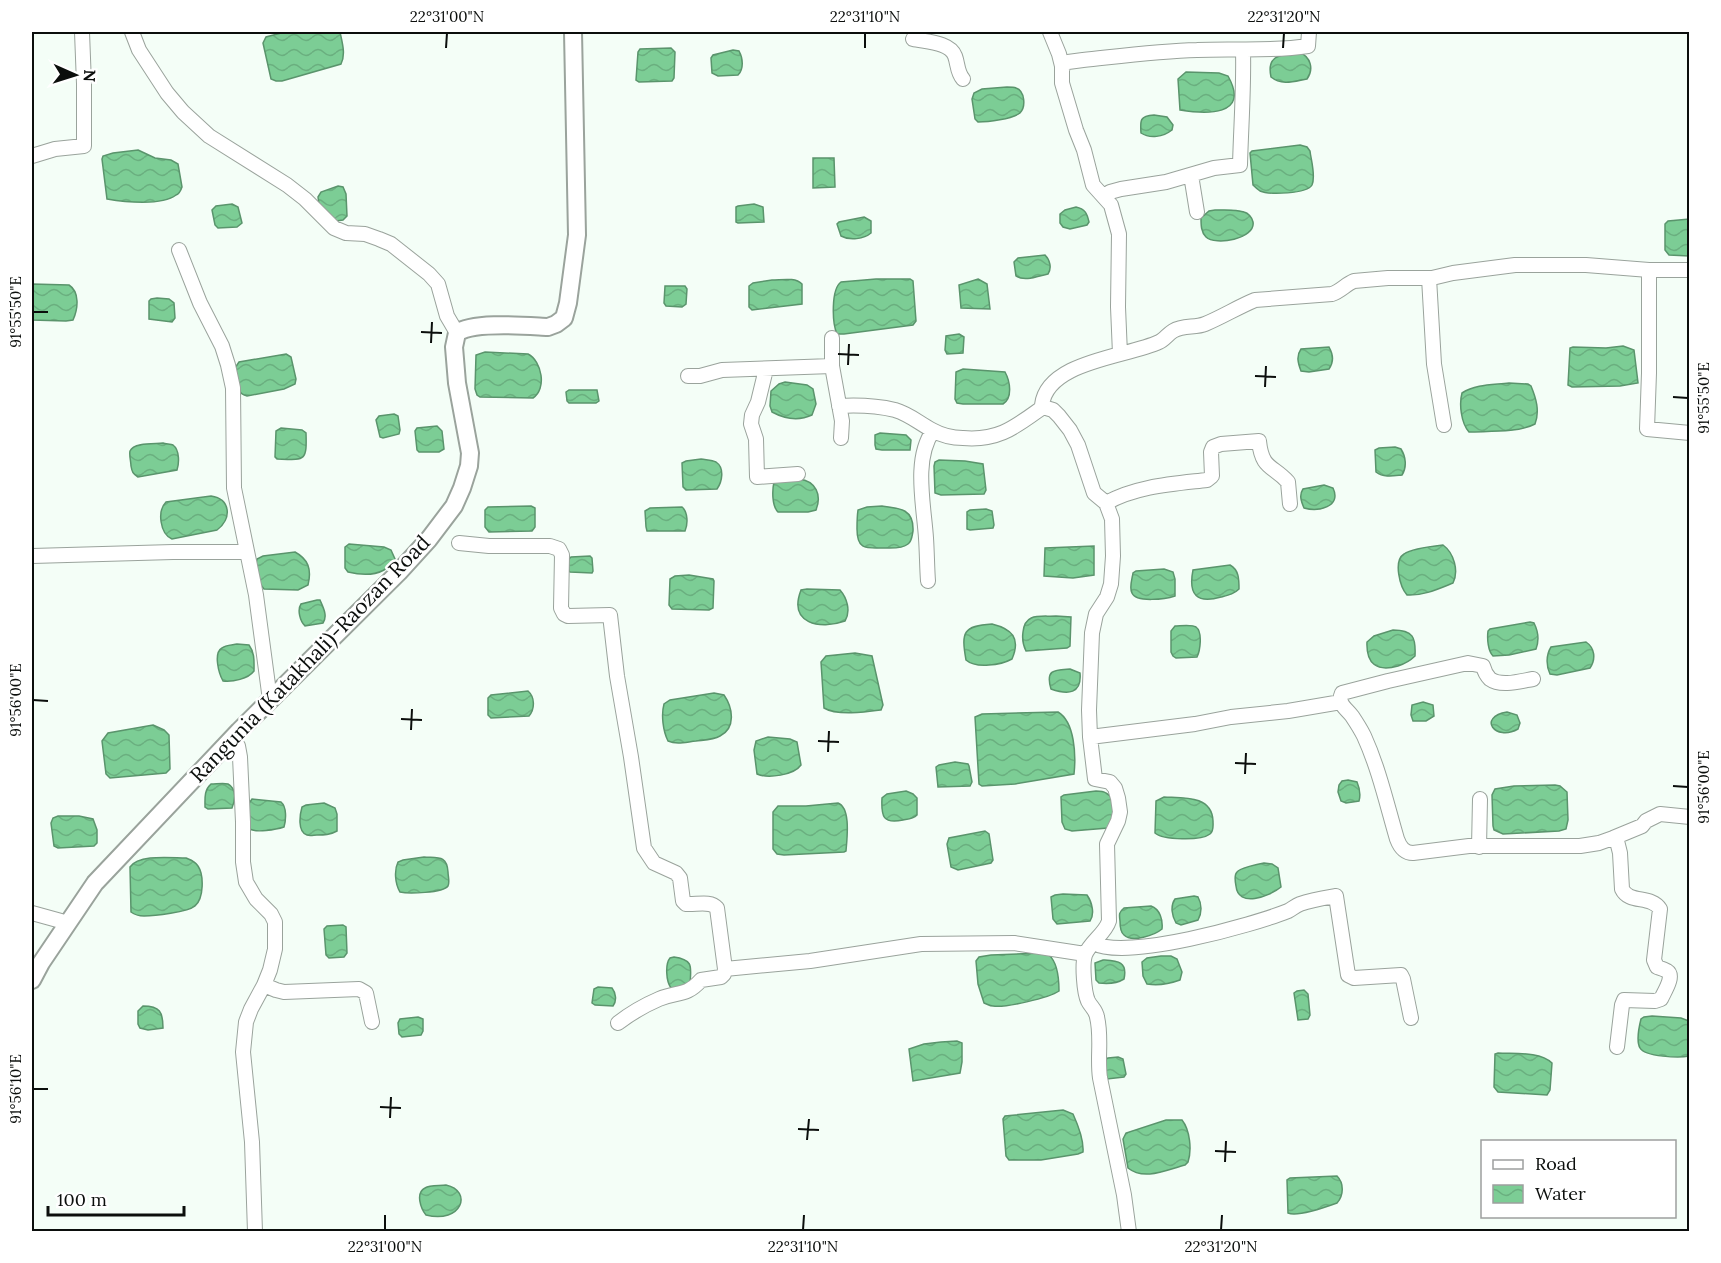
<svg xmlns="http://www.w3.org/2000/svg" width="1721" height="1263" font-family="Lora,serif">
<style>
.water{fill:url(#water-waves);stroke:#5a946c;stroke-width:1.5}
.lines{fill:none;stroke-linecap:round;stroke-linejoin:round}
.minor-casing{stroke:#9aa39c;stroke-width:16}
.major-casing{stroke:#9aa39c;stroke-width:20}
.minor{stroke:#fff;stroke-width:14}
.major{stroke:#fff;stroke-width:16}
.ticks{fill:none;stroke:#0b0e0c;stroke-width:2}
.labels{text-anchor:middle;stroke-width:5;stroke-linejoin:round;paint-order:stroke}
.street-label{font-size:21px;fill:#0b0e0c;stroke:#fff}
.neatline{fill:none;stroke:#0b0e0c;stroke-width:2}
.ticks-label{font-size:15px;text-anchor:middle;fill:#0b0e0c}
</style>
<defs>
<pattern id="water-waves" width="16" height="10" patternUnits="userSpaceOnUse" patternTransform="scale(1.5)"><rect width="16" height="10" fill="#7ccd95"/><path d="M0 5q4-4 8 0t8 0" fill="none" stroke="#6aaf7f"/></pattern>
</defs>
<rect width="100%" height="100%" fill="#f4fef7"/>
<path class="water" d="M285,32H340C342,42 346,54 341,64L282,81H276L271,79L263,43L266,37Z
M671,48L675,52L674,78L672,81L639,82L636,80L638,52L640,49Z
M733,50L739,51C743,58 744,69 738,75L718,76L712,73L711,58L713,55Z
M1299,52C1311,57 1314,69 1307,79C1295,81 1282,86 1271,77C1266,54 1282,55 1299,52Z
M1186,72L1219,73L1228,76C1251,117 1205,114 1180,110L1178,79Z
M1007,87C1010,87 1014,87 1016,88C1025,91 1026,107 1020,113C1012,119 988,122 978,122L975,119L972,99L974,93L982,89Z
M1154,115L1167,117L1173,125L1172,130C1163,137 1150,139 1141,133C1140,120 1140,116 1154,115Z
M1300,145L1307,147L1310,151C1311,160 1316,176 1312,185C1307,194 1269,195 1260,191C1257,189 1255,187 1253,185L1250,153L1252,151Z
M138,150L155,158L171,160L178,164L182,187C181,190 179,194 176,195C162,206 124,202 107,199L102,159L103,156L113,153Z
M813,158H834L835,187L813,188Z
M338,186L343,187L346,194L347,216L343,220L336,221L319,205L318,197L321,192Z
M232,204L238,207L242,223L237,227L218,228L215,225L212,210L216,206Z
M754,204L763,207L764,222L738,223L736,222V207L738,206Z
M1076,207C1085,209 1087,213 1089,222L1087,225L1070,229L1063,227L1060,223V214L1065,210Z
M1215,210C1224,210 1235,209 1244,212C1248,213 1252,217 1253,222C1256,239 1215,246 1206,237C1201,232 1201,225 1201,218L1209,211Z
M864,217L871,221V233C864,239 850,241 841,236L837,224L839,222Z
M1689,219V256L1669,255L1665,250V224L1668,221Z
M1045,255C1050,260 1052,268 1048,274C1038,276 1025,282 1016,276L1014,262L1018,258Z
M876,279H910L913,281L916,321L913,325L844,334H837C832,323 831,289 841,282Z
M978,279L987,284L990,309L961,308L959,285Z
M772,280C782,280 795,277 802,284V304L752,310L749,307V286L753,283Z
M32,284L69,285C80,292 78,309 73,320L66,321L32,320Z
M665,286H685L687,289L686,304L682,307L666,306L664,303Z
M157,298L169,299L174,303L175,318L172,322L149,319V301L151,299Z
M959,334L964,337L963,353L947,354L945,350L946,336Z
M1623,346L1634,350L1638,383L1620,386L1572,387L1568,385L1570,348L1573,347L1606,348Z
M1329,347C1333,354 1334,362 1329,369L1309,372L1301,371C1298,363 1296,356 1301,349Z
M485,352L528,354C542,361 547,389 533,398L480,397L477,395L475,389L476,355Z
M286,354L291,357L296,379L295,384L284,389L247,396C235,394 236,378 235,368L239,362Z
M963,369L1005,372C1010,381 1013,398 1003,404H963L957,403L955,399L956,372Z
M785,382L807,385L813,389L816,404L812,415C799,421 785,419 772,412L770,406L771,391L779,384Z
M1509,383L1528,384L1531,386C1536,398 1540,411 1535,424C1518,433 1488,431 1469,432C1461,423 1459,404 1462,393C1476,384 1493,385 1509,383Z
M569,390H597L599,401L596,403H569L567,401L566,392Z
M394,414L398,416L400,430L399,434L383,438L380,437L376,420L379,416Z
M437,426L442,431L444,449L439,452H419L417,450L415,431L417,428Z
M281,428L302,430L306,433C307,462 305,460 277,459L275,457L276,431Z
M880,433L906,435L911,440L910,450H882L876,449L875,445V435Z
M163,443C165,444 171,444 173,445C180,450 179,464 177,470L138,477C133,474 132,472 131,466C131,462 129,455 130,451C134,442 155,444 163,443Z
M1395,447L1401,449C1406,457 1407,467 1402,475C1393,476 1384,478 1376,472L1375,450L1379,448Z
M701,459C706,460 712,460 716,462C725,468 722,482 717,489L686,490L683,487L682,463L686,461Z
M939,460L965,461L983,464L986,490L984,494L941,495L935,493L934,466L935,462Z
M799,479C816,481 822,495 816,510L808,512H778C772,506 772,491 774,482Z
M1324,485L1333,488C1342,507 1318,512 1304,508C1301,501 1299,495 1303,489Z
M211,496C231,499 232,519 217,530L172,539C160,534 157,511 166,502Z
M531,506L535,508V527L532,531L489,532L485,527V510L488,507Z
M882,506C900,508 914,509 913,531C912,536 912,541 908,544C902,549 892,548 885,548C867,548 857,551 857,529C857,523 857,517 858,510L867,507Z
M682,507C688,512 688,524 685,531H647L646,527L645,511L650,508Z
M986,509L992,511L994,525L993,528L970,530L967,529V512L970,510Z
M349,544L384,547L391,550L395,559C385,576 365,576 348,572L345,568V547Z
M1443,545C1454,553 1459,571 1453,583C1438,589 1423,596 1407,595C1400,587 1393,561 1404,554C1411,549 1434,546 1443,545Z
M1094,546V575L1073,578L1044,576L1045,548Z
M295,552C308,559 312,569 308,585L298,590L264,589C257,581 254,568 257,559L263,556Z
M590,556L592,558L593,571L592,573L570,572L569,571L568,560L571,557Z
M1230,565C1239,570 1239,579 1239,589C1234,594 1229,595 1221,597C1197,604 1188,595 1193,570Z
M1164,569L1173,572L1175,579V596C1166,599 1136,603 1132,593C1129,588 1132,579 1133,573L1136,571Z
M689,575L713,579L714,581L713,608L709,610L672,609L669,605L670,579L675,576Z
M807,589L840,590C847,598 851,611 845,621C820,630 788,624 801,590Z
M317,600H320C323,607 328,616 323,623L305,626C300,621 297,610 301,604Z
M1056,616L1071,617L1070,646L1067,648L1026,651C1023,645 1022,639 1023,632C1025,612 1041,617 1056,616Z
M1530,622L1534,623C1538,631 1539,641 1536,649L1509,655L1493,656C1488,651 1487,639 1488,631L1490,629Z
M992,624C1012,629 1021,638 1012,659C1001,665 976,669 966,660C961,632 963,626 992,624Z
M1175,626C1180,626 1191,624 1196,627C1203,632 1200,651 1197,657L1176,658L1173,656L1171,652V631Z
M1393,630C1413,630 1416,637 1415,656C1410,661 1404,664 1398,666C1377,672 1366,664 1367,642L1374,636Z
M1586,642C1595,648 1596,659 1590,668L1557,675L1550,674C1546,666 1546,655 1551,647Z
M237,644L249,645C255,653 254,662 254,671C248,679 233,682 223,681C219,674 213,653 222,648C225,645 232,645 237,644Z
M855,653L872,656L883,705L881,710C866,712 837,716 824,708L821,662L826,656Z
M1070,669L1080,673C1082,694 1068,695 1051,689C1045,669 1055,670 1070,669Z
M528,691C535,697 535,709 529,716L491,718L488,715V698L491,695Z
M714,693L724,695C733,708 736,728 720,736C713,740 703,740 696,741C686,742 677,745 668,741C663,731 661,715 664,704L670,700Z
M1423,702L1433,705L1434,716L1426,721H1413L1411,715L1412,705Z
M1058,712C1075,722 1076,756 1074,774L1015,784L982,786L979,784L975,717L982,714Z
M1507,712L1517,715L1520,723L1518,729C1495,742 1477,717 1507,712Z
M153,725L164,730L169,735L170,769L166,773L110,778L106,774L102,741L108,733Z
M768,737L790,739L797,742L801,765C794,775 768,779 757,774L754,750L756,741Z
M955,762L968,764L969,766L972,782L970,786L938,787L936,767L939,765Z
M1348,780L1357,782C1360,789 1361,794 1359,801L1346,803L1341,801L1338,792L1339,785L1342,781Z
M211,784C216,784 224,783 228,784C237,789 235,801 232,808L208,809L205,807C205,798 204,790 211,784Z
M1555,785L1560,786L1567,792L1568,820L1566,829L1559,831L1503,834L1494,830L1493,826L1492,795L1495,789L1514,786Z
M906,791L913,794L917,798V815C913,819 909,819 903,820C883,824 881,817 882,798L887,794Z
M1096,791C1099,791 1103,791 1106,793C1118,799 1115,820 1108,828L1072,831L1065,829L1062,822L1061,797L1064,795Z
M1164,797C1183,798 1212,795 1213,821C1213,825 1214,831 1210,834C1201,841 1163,840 1155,833L1156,801Z
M252,799L281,802C287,807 286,820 284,827C278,829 254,834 249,828C247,825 248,817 248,813C248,807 248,804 252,799Z
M324,803L335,808L337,814V831C330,835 324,835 317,835C314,835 310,836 307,835C297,832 300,814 302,807L306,805Z
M838,803C851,808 847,838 846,851L844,852L784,855L777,854L773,849V812L778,806H806Z
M58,816H79L93,819L97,830V843L94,846L58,848L54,846L51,823L53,818Z
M985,831L989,834L993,860L991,863L958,870L951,867L947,844L949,838Z
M424,857C438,858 447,855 448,872C448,876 450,882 448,886C443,893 408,894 400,892C395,884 394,870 398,862L403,860Z
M186,858C191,860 195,861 198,866C204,875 204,898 195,906C188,912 154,916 144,916C139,916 135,915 131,912L130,867C139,854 171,858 186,858Z
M1264,863L1272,864L1278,868L1281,887C1269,897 1238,908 1236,886C1235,881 1234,875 1237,872C1240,868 1258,864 1264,863Z
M1063,894L1087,895C1092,902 1095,914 1090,921L1057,924L1053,919L1051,897L1055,895Z
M1194,896L1198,897C1202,904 1202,913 1198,920L1181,925L1176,923C1172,916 1170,906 1175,899Z
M1151,906C1160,909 1163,920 1162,929C1155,935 1132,943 1124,935C1120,932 1120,926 1120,921C1119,914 1119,912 1124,908Z
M343,925L346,927L347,953L344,957L329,958L326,955L324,929L327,926Z
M1042,953L1049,955C1058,963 1059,979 1059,991C1049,998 1005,1008 993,1006C990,1006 987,1004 984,1003L978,984L976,961L979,957L991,955Z
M1161,956H1171L1177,959L1182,972L1180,980C1169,984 1159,986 1147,984L1143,976L1142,962L1147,958Z
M674,957C696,960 690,969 690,987L671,988C666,981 665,964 670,958Z
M1103,960C1117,961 1128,961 1124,979C1116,984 1107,984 1099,983L1096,980L1095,963Z
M598,987L612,988C616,993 617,1001 613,1006L595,1005L592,1003L594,989Z
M1304,990L1308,994L1310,1015L1308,1019L1298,1020L1294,993L1297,991Z
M143,1006C160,1006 163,1012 163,1028L148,1030L140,1028L138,1024V1011Z
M1652,1016L1681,1018L1689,1021V1056C1680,1058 1645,1057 1640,1048C1636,1041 1639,1027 1641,1019L1644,1017Z
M418,1017L423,1019V1031L421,1035L402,1037L399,1034L398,1023L400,1019Z
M941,1042L957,1041L962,1043V1062L960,1073L913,1081L909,1049L924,1044Z
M1498,1053C1514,1054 1540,1051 1552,1063L1550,1090L1547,1095L1498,1092L1494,1087L1495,1054Z
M1118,1057L1123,1059L1126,1074L1124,1077L1107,1079L1104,1060L1108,1058Z
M1063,1110L1073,1114C1078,1125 1084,1139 1083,1152L1078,1154L1041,1160H1009L1006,1156L1003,1119L1005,1116Z
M1166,1120H1182C1190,1130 1192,1150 1188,1162L1185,1165C1166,1170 1144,1181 1128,1168L1123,1139L1126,1133Z
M1337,1176C1344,1183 1344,1195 1337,1203C1326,1207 1298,1217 1288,1213L1287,1180L1290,1178Z
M446,1185C473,1191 462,1224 426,1215C421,1209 415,1193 425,1188C430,1185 440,1186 446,1185Z"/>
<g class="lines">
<g class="minor-casing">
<path id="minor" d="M132,32L139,50L167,93L183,112L209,136L287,185L305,199L334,228L346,233L365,234L379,239L391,244L429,274L438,284L447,316L457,333
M1050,32L1059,54L1062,66
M913,39C926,42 950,42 955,56C958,64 957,72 963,79
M32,156L55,149L84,146V84L82,32
M1191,175L1197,212
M1104,196L1110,192L1121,189L1166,182L1214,168L1240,165C1241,126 1244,88 1243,50
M179,250L200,303L222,346L228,365L233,388L234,488L256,595L270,700
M1649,270V373L1647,429L1690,433
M1429,278L1434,364L1444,425
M832,338V366L842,421L841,438
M1120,354L1118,307L1119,234L1111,205L1093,185L1084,150L1076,130L1062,83V66L1068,62L1083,60C1121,56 1159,51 1197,50C1234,48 1271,52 1308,46L1309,32
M766,369L758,402L752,415L751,424L756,439L757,477L798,474
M688,376H700L722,370L832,366
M839,406C857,405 878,406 895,410C909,414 919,423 932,430C941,435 953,438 963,438C999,441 1015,427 1043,407
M1106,503C1137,486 1172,484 1207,480L1212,476L1211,452L1213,447L1221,444L1259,441C1262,470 1273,465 1288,482L1290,504
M459,543L489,546H550L559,549L562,555L561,608L564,614L568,616L610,615L617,676L631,757L644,848L654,863L676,873L680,878L683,901L686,904C696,905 710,900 717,908L725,969L810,961L921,944L1014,943L1085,954
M32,556L173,552H246
M928,581C927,567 927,553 926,538C924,506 913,459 933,431
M1533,679C1521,681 1501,687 1490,679C1487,676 1484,670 1483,666L1468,663L1388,681L1342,693C1337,704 1346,708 1352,716C1356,722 1361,730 1364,736C1379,769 1387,805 1397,839C1400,847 1404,853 1413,853L1469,846H1580L1599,843L1613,838L1642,826L1646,821L1660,814L1690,817
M1090,737L1195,724L1231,717L1288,711L1341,702
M232,738L238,746L240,757L243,822V862L246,882L256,899L271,914L275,922V949L270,970L264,985L251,1009L246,1022L243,1052L252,1142L255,1232
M1616,837L1620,853L1622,889C1629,904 1651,895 1660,909L1654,960L1657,967C1660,968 1664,969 1667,971C1675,976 1664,992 1661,999L1655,1001L1624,1000L1622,1005L1617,1047
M1479,847L1480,799
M32,913L61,921L66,925
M1094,943C1125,961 1253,925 1288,911C1292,909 1295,906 1300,904C1311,900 1324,898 1336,896L1348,975L1354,978L1401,975L1403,979L1411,1018
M264,985L276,990L284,992L359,989L366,993L372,1022
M618,1023C631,1013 645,1005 659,999C678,991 686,997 701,980L721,977L724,974L725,969
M1129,1232L1124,1195L1100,1078C1097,1058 1102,1037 1097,1017C1096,1010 1091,1007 1088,1001C1084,992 1082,964 1085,955C1090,942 1105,934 1109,921L1107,844L1118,821L1120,812L1118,798L1115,788L1110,782L1095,779L1090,737L1089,710L1092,633L1096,614L1107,597L1111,584L1113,556L1112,519L1106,503L1094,493L1078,445L1070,430L1059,416L1053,410L1043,407L1042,405C1047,361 1127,357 1159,342C1164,340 1168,334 1173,331C1183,325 1195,328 1205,324C1222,317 1238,307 1255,300L1332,294C1341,291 1346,284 1354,281L1388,278H1432L1453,273L1515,265H1586L1649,270H1690"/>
</g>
<g class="major-casing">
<path id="major" d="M32,980L41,963L95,883L239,731L399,572L429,539L454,506L462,488L469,466L470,453L457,383L454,347L457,333C473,321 527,326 548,327L556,324L564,318L568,303L577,235L573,32"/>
</g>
<use href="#minor" class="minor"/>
<use href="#major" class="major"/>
</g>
<path class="ticks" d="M446,48L447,33M865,48V33M1283,48L1284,33M33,312H48M421,332L442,333M431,343L432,322M838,354L859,355M848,365L849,344M1255,376L1276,377M1265,387L1266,366M1673,397L1688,398M33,700L48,701M401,719L422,720M411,730L412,709M818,741L839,742M828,752L829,731M1235,763L1256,764M1245,774L1246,753M1673,786L1688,787M33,1089H48M380,1107L401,1108M390,1118L391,1097M798,1129L819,1130M807,1140L809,1119M1215,1151L1236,1152M1225,1162L1226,1141M385,1230V1215M803,1230L804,1215M1221,1230L1222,1215"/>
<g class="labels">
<g class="street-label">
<text transform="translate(310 659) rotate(-46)" y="7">Rangunia (Katakhali)-Raozan Road</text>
</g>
</g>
<rect width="1721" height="1263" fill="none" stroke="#ffffff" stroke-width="66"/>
<rect x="1481" y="1140" width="195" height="78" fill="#ffffff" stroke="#9d9f9e" stroke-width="1.5"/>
<rect x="1493" y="1160" width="30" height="9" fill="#ffffff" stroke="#9d9f9e" stroke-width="1.5"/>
<text x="1535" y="1170" font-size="18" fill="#0b0e0c">Road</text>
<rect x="1493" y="1185" width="30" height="18" fill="url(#water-waves)" stroke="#9d9f9e" stroke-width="1.5"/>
<text x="1535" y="1200" font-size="18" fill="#0b0e0c">Water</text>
<g transform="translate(75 75) rotate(93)" stroke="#ffffff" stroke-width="4.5" paint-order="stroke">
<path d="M0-4.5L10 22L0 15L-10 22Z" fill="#0b0e0c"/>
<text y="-9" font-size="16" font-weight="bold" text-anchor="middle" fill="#0b0e0c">N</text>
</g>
<path d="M48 1206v9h136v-9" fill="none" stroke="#0b0e0c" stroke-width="3"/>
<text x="57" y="1206" font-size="18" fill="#0b0e0c" stroke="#ffffff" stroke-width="4.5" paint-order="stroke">100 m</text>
<rect x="33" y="33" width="1655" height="1197" class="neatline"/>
<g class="ticks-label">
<text x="447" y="22">22°31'00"N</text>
<text x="865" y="22">22°31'10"N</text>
<text x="1284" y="22">22°31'20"N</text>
<text transform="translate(16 312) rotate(-90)" y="5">91°55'50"E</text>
<text transform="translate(1704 398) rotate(-90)" y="5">91°55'50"E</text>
<text transform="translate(16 700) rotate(-90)" y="5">91°56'00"E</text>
<text transform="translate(1704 787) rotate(-90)" y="5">91°56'00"E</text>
<text transform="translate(16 1089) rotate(-90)" y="5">91°56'10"E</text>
<text x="385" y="1252">22°31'00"N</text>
<text x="803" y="1252">22°31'10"N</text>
<text x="1221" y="1252">22°31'20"N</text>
</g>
</svg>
